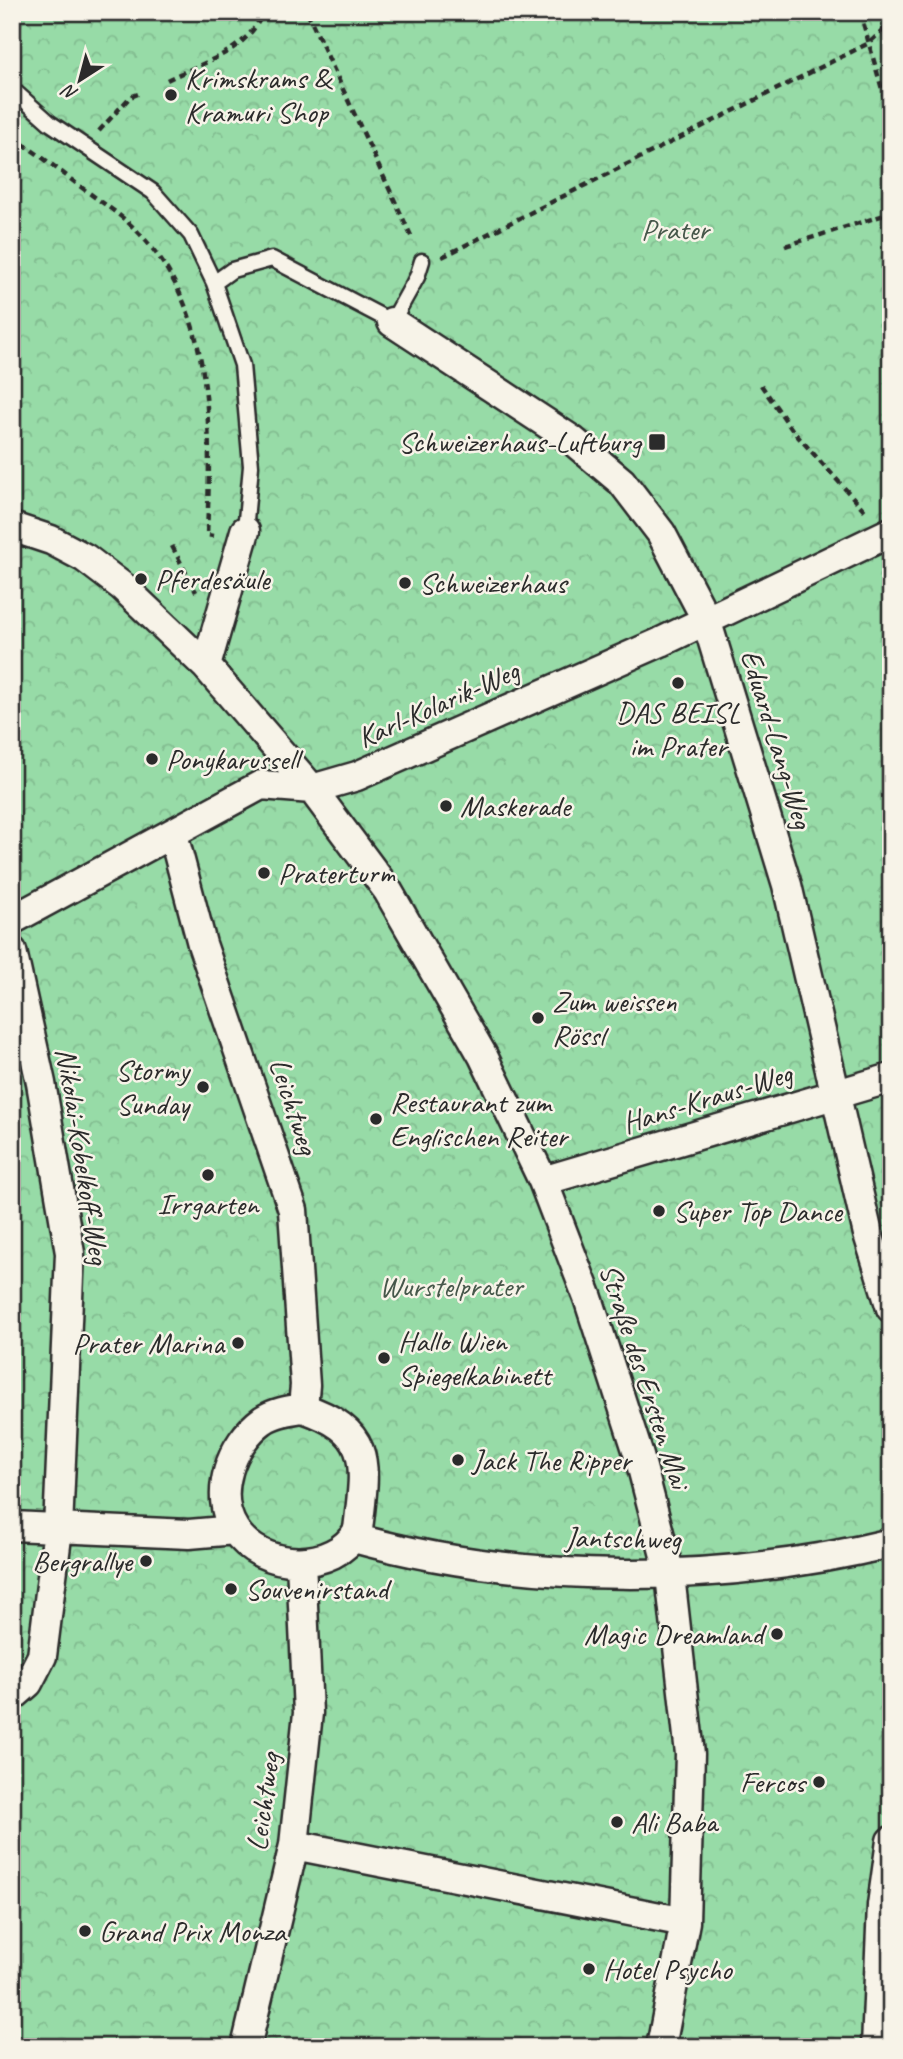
<svg xmlns="http://www.w3.org/2000/svg" width="903" height="2059" font-family="Caveat,sans-serif">
<style>
.forest{fill:url(#forest-crowns);stroke:#618369;stroke-width:2}
.lines{fill:none;stroke-linecap:round;stroke-linejoin:round}
.lane-casing{stroke:#2b2b2b;stroke-width:19}
.street-casing{stroke:#2b2b2b;stroke-width:33}
.path{stroke:#2b2b2b;stroke-width:4.5;stroke-dasharray:7 5;stroke-linecap:butt}
.lane{stroke:#f7f3e8;stroke-width:14}
.street{stroke:#f7f3e8;stroke-width:28}
.poi-dot{fill:#2b2b2b;stroke:#f7f3e8;stroke-width:2.5}
.labels{text-anchor:middle;stroke-width:5;stroke-linejoin:round;paint-order:stroke}
.poi-label{font-size:30px;fill:#2b2b2b;stroke:#f7f3e8;text-anchor:start}
.park-label{font-size:30px;fill:#46574a;stroke:#f7f3e8}
.street-label{font-size:30px;fill:#2b2b2b;stroke:#f7f3e8}
</style>
<defs>
<pattern id="forest-crowns" width="20" height="18" patternUnits="userSpaceOnUse" patternTransform="scale(1.75)"><rect width="20" height="18" fill="#97dba7"/><path d="M2 6a3 3 0 1 1 6 0M12 15a3 3 0 1 1 6 0" fill="none" stroke="#82bc90"/></pattern>
</defs>
<rect width="100%" height="100%" fill="#f4e2d2"/>
<filter id="ink" filterUnits="userSpaceOnUse"><feTurbulence type="fractalNoise" baseFrequency=".0143" numOctaves="2"/><feDisplacementMap in="SourceGraphic" scale="14" xChannelSelector="R" yChannelSelector="G"/><feConvolveMatrix kernelMatrix="1 2 1 2 8 2 1 2 1" color-interpolation-filters="sRGB"/></filter>
<g filter="url(#ink)">
<path class="forest" d="M12,12H891V2047H12Z"/>
<g class="lines">
<g class="lane-casing">
<path id="lane" d="M12,89L50,123L153,192L191,235L214,283L242,365L251,466L245,531
M214,283L232,270L272,259L392,322L417,277L422,261"/>
</g>
<g class="street-casing">
<path id="street" d="M392,322L572,440L622,482L661,533L706,619L787,885L868,1234L891,1308
M12,527L51,540L85,558L123,587L206,666L312,789L388,891L483,1056L543,1181L588,1298L639,1456L670,1575L690,1754L685,1922L661,2047
M206,666L245,531
M173,834L202,944L293,1210L305,1385L303,1408
M12,920L261,785L312,789L357,776L661,642L891,532
M12,951L41,1083L70,1253L58,1529L42,1656L28,1683L12,1697
M543,1181L891,1078
M303,1408C375,1432 365,1466 358,1530C334,1573 262,1571 235,1530C212,1495 231,1443 263,1420C275,1412 290,1410 303,1408Z
M12,1526L189,1534L235,1530
M354,1538C524,1585 720,1585 891,1543
M294,1845L685,1922
M246,2047L294,1845L308,1713L301,1562
M876,2047L882,1905L891,1841"/>
</g>
<path class="path" d="M307,12L413,240
M860,12L891,121
M884,12L891,35
M167,80C202,62 247,53 263,12
M12,131L22,129
M99,131L130,97L138,94
M12,137C38,153 61,172 85,190C104,204 123,216 139,233C216,314 211,431 207,535L213,536
M785,246L891,213
M442,257L869,43L891,23
M761,385L793,431L866,512
M172,546L196,592"/>
<use href="#lane" class="lane"/>
<use href="#street" class="street"/>
</g>
</g>
<g class="poi-dot">
<circle cx="171" cy="95" r="7"/>
<rect x="648" y="433" width="18" height="18" rx="3.5"/>
<circle cx="141" cy="579" r="7"/>
<circle cx="405" cy="583" r="7"/>
<circle cx="678" cy="683" r="7"/>
<circle cx="152" cy="759" r="7"/>
<circle cx="446" cy="806" r="7"/>
<circle cx="264" cy="873" r="7"/>
<circle cx="538" cy="1018" r="7"/>
<circle cx="203" cy="1087" r="7"/>
<circle cx="376" cy="1119" r="7"/>
<circle cx="208" cy="1175" r="7"/>
<circle cx="659" cy="1211" r="7"/>
<circle cx="238" cy="1343" r="7"/>
<circle cx="384" cy="1358" r="7"/>
<circle cx="458" cy="1460" r="7"/>
<circle cx="146" cy="1561" r="7"/>
<circle cx="231" cy="1589" r="7"/>
<circle cx="777" cy="1634" r="7"/>
<circle cx="819" cy="1782" r="7"/>
<circle cx="617" cy="1822" r="7"/>
<circle cx="85" cy="1931" r="7"/>
<circle cx="589" cy="1969" r="7"/>
</g>
<g class="labels">
<g class="poi-label">
<text x="185" y="88">Krimskrams &amp;<tspan x="185" dy="34">Kramuri Shop</tspan></text>
<text x="641" y="452" text-anchor="end">Schweizerhaus-Luftburg</text>
<text x="155" y="589">Pferdesäule</text>
<text x="419" y="593">Schweizerhaus</text>
<text x="678" y="722" text-anchor="middle">DAS BEISL<tspan x="678" dy="34">im Prater</tspan></text>
<text x="166" y="769">Ponykarussell</text>
<text x="460" y="816">Maskerade</text>
<text x="278" y="883">Praterturm</text>
<text x="552" y="1011">Zum weissen<tspan x="552" dy="34">Rössl</tspan></text>
<text x="189" y="1080" text-anchor="end">Stormy<tspan x="189" dy="34">Sunday</tspan></text>
<text x="390" y="1112">Restaurant zum<tspan x="390" dy="34">Englischen Reiter</tspan></text>
<text x="208" y="1214" text-anchor="middle">Irrgarten</text>
<text x="673" y="1221">Super Top Dance</text>
<text x="398" y="1351">Hallo Wien<tspan x="398" dy="34">Spiegelkabinett</tspan></text>
<text x="224" y="1353" text-anchor="end">Prater Marina</text>
<text x="472" y="1470">Jack The Ripper</text>
<text x="132" y="1571" text-anchor="end">Bergrallye</text>
<text x="245" y="1599">Souvenirstand</text>
<text x="763" y="1644" text-anchor="end">Magic Dreamland</text>
<text x="805" y="1792" text-anchor="end">Fercos</text>
<text x="631" y="1832">Ali Baba</text>
<text x="99" y="1941">Grand Prix Monza</text>
<text x="603" y="1979">Hotel Psycho</text>
</g>
<g class="park-label">
<text x="675" y="239">Prater</text>
<text x="451" y="1296">Wurstelprater</text>
</g>
<g class="street-label">
<text transform="translate(438 704) rotate(-24)" y="10">Karl-Kolarik-Weg</text>
<text transform="translate(777 739) rotate(73)" y="10">Eduard-Lang-Weg</text>
<text transform="translate(707 1098) rotate(-17)" y="10">Hans-Kraus-Weg</text>
<text transform="translate(294 1106) rotate(72)" y="10">Leichtweg</text>
<text transform="translate(83 1156) rotate(81)" y="10">Nikolai-Kobelkoff-Weg</text>
<text transform="translate(645 1376) rotate(72)" y="10">Straße des Ersten Mai</text>
<text transform="translate(623 1538) rotate(1)" y="10">Jantschweg</text>
<text transform="translate(263 1802) rotate(-82)" y="10">Leichtweg</text>
</g>
</g>
<rect width="903" height="2059" fill="none" stroke="#f7f3e8" stroke-width="42"/>
<rect x="21" y="21" width="861" height="2017" fill="none" stroke="#2b2b2b" stroke-width="2.5" filter="url(#ink)"/>
<g transform="translate(80 80) rotate(216)" stroke="#f7f3e8" stroke-width="5" paint-order="stroke">
<path d="M0-5L12 26L0 18L-12 26Z" fill="#2b2b2b"/>
<text y="-10" font-size="19" font-weight="bold" text-anchor="middle" fill="#2b2b2b">N</text>
</g>
</svg>
